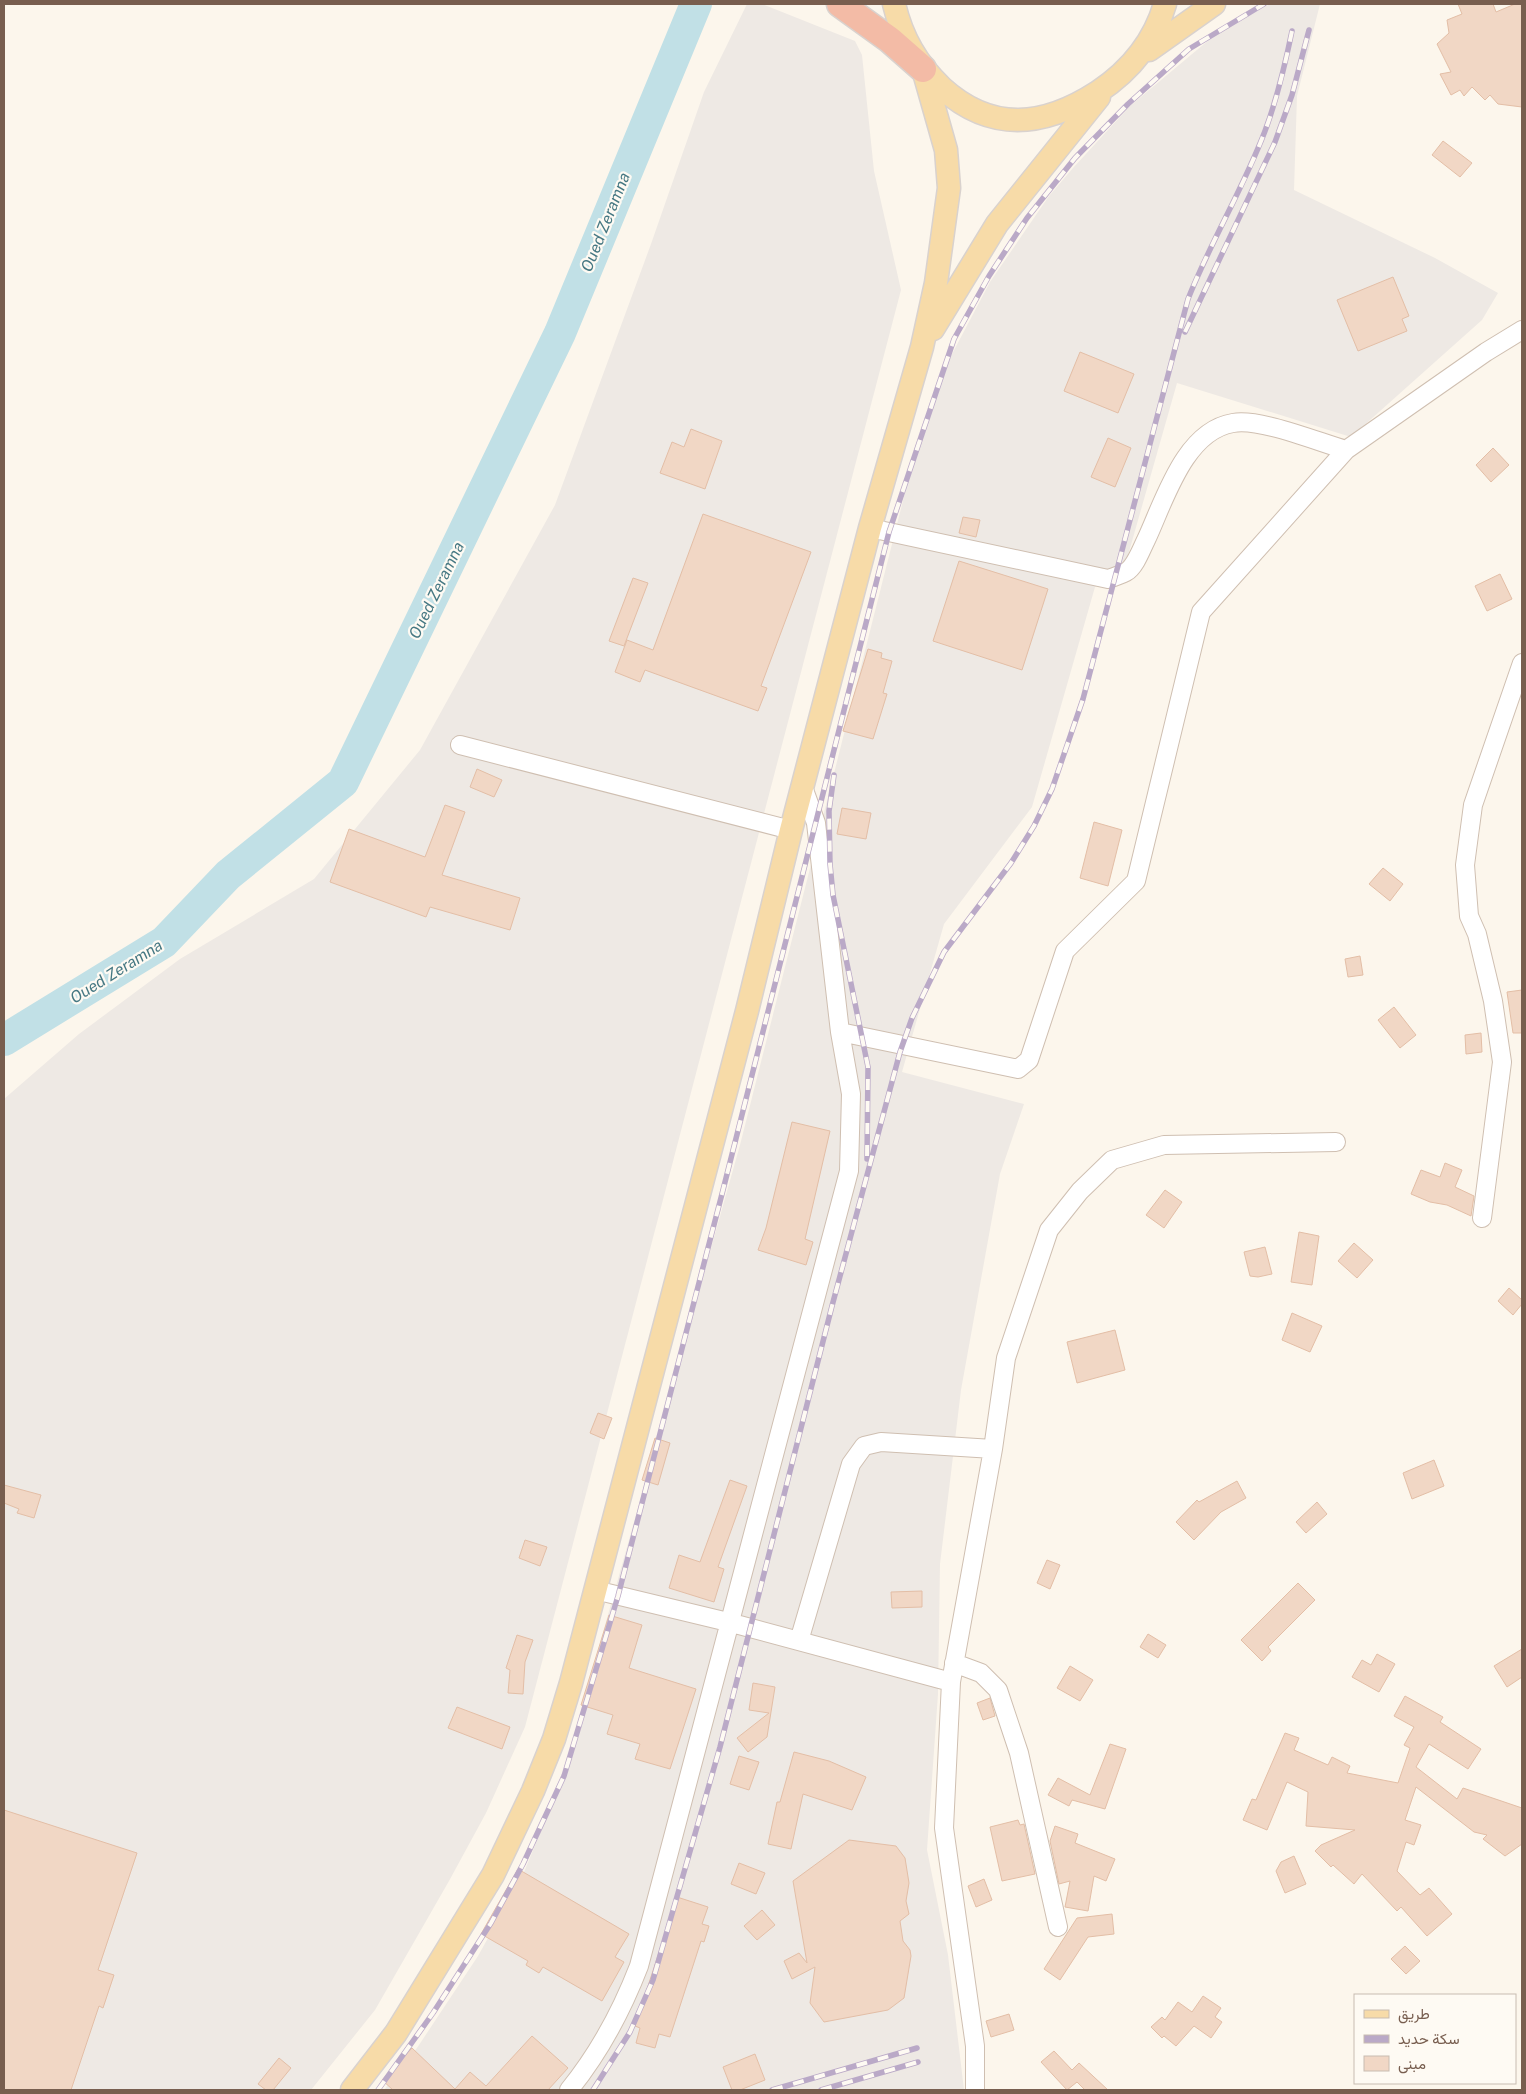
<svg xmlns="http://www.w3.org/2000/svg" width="1526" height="2094" font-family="'Public Sans',Vazirmatn,sans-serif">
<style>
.industrial{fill:#eee9e4}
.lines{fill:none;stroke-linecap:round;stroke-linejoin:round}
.river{stroke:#c1e0e6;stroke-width:32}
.building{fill:#f1d7c5;stroke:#e3bea6}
.minor-casing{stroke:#cfbfb1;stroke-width:20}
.major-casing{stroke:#d9d2ce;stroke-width:25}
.highway-casing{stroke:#d9d2ce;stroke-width:29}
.minor{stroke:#fff;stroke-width:18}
.major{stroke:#f7dba8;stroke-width:22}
.highway{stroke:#f3bba6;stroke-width:26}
.rail-casing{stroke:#baa9c7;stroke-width:5.5}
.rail{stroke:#fefaf3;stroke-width:4;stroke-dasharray:11;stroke-linecap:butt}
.labels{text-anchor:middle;stroke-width:4.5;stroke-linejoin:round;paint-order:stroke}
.water-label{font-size:16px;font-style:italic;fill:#467883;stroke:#fefaf3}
</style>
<rect width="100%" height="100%" fill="#fcf6ec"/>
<path class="industrial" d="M747,4H762L855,41L862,55L874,171L901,290L525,1727L486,1813L449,1881L375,2010L311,2090H4V1099L79,1034L180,959L314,879L420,750L555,505L651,244L704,92Z
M1270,4H1320L1297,96L1294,190L1435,258L1498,293L1482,320L1351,437L1177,383L1125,566L1095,587L1032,807L944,924L902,1072L1024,1104L1000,1174L961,1390L940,1564L938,1694L927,1850L948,1955L964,2090H384L417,2048L478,1956L522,1877L561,1782L740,1145L913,461L951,356L990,282L1049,196L1073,168L1130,106L1216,34Z"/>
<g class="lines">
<path class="river" d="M4,1040L164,942L228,875L343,782L560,333L696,4"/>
</g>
<path class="building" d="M1458,4H1493L1496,12L1515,4H1522V107L1498,104L1490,95L1485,100L1472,87L1464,96L1460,90L1451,95L1440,74L1451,72L1437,44L1449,33L1447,20L1462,14Z
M1443,141L1472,163L1460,177L1432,155Z
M1393,277L1409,316L1402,319L1407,331L1358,351L1337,300Z
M1080,352L1134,374L1118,413L1064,391Z
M691,429L722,441L705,489L660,473L672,442L684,447Z
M1108,438L1131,448L1115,487L1091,477Z
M1493,448L1509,465L1491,482L1476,465Z
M703,514L811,552L761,686L767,688L758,711L645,670L640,682L615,672L627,640L653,650Z
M963,517L980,520L976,537L959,533Z
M959,561L1048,589L1022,670L933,641Z
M1500,574L1512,599L1487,611L1475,586Z
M633,578L648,583L624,646L609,641Z
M868,649L882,653L881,658L892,661L883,693L887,694L873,739L843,731Z
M477,769L502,780L494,797L470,787Z
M445,805L465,812L442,875L520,898L510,930L430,907L426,917L330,882L349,829L425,857Z
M842,808L871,813L866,839L837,834Z
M1094,822L1122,830L1108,886L1080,878Z
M1383,868L1403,884L1390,901L1369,884Z
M1360,956L1363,975L1348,977L1345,959Z
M1522,990V1033H1513L1507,992Z
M1394,1007L1416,1035L1400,1048L1378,1020Z
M1481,1033L1482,1052L1466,1054L1465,1035Z
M792,1122L830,1131L805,1239L813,1242L806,1265L758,1250L766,1228Z
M1445,1163L1462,1170L1455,1187L1474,1196L1471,1216L1447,1205L1430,1202L1411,1194L1421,1170L1440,1177Z
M1165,1190L1182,1202L1164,1228L1146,1215Z
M1299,1232L1319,1236L1312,1285L1291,1282Z
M1354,1243L1373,1260L1357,1278L1338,1261Z
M1265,1247L1272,1274L1258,1277L1250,1276L1244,1252Z
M1509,1288L1522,1300V1304L1513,1315L1498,1301Z
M1292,1313L1322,1326L1310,1352L1282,1340Z
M1115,1330L1125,1370L1077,1383L1067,1342Z
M598,1413L612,1418L604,1439L590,1433Z
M655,1438L670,1443L658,1485L642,1480Z
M1434,1460L1444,1486L1412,1499L1403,1473Z
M730,1480L747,1486L718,1567L724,1569L714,1602L669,1588L679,1555L700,1562Z
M1237,1481L1246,1498L1221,1512L1194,1540L1176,1522L1197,1500L1199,1502Z
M4,1485L41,1495L34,1518L17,1513L19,1509L4,1503Z
M1317,1502L1327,1514L1306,1533L1296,1522Z
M525,1540L547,1547L540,1566L519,1558Z
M1047,1560L1060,1565L1050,1589L1037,1583Z
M1298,1583L1315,1600L1268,1647L1271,1651L1262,1661L1241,1640Z
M922,1591V1607L892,1608L891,1592Z
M609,1615L642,1625L629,1668L696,1689L670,1769L635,1759L640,1744L607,1734L613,1715L581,1705Z
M1148,1634L1166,1645L1158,1658L1140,1647Z
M517,1635L533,1640L525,1662L523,1694L508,1693L510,1670L506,1668Z
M1522,1649V1677L1507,1687L1494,1666Z
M1377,1654L1395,1664L1379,1692L1352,1677L1362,1660L1371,1665Z
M1070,1666L1093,1680L1080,1701L1057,1688Z
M753,1683L775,1687L767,1737L748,1752L737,1738L769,1713L749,1710Z
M1405,1696L1443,1717L1440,1722L1481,1749L1468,1769L1429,1744L1416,1767L1457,1799L1463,1788L1522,1808V1844L1505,1856L1483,1839L1487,1835L1474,1832L1416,1787L1405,1820L1421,1825L1414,1845L1406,1842L1397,1871L1420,1895L1429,1888L1452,1914L1427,1936L1401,1907L1397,1911L1362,1874L1354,1884L1333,1865L1331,1867L1315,1851L1321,1845L1355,1830L1306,1826L1308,1792L1287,1782L1267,1830L1243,1820L1252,1799L1256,1800L1285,1733L1299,1738L1294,1750L1328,1765L1332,1757L1350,1766L1347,1773L1398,1783L1410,1748L1404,1745L1414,1727L1394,1716Z
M990,1698L995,1716L983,1720L977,1703Z
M457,1707L510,1727L502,1749L448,1728Z
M1110,1744L1126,1749L1105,1809L1072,1800L1069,1806L1048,1795L1058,1778L1090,1795Z
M794,1752L829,1761L866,1777L852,1810L803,1794L791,1849L768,1844L777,1802H780Z
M739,1756L759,1762L749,1790L730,1784Z
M4,1810L137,1853L98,1970L114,1975L103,2008L99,2006L71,2090H4Z
M1018,1820L1020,1825L1024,1824L1035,1874L1002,1881L990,1827Z
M1055,1826L1078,1834L1075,1843L1115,1859L1106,1881L1094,1876L1088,1911L1065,1907L1070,1881L1059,1884L1050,1841Z
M849,1840L896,1846L905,1858L909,1883L906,1901L909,1914L900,1921L903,1941L910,1950L911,1956L904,1998L888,2010L824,2022L810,2003L815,1967L792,1979L784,1961L799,1953L807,1963L793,1881Z
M1294,1856L1306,1884L1285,1893L1276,1871L1281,1862Z
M739,1863L765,1873L756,1894L731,1884Z
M518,1869L629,1934L615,1957L624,1962L602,2001L543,1967L539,1973L526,1965L528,1961L481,1934Z
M984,1879L992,1900L976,1907L968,1886Z
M677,1897L708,1907L702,1924L709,1926L704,1942L701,1941L670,2037L659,2034L655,2048L636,2043L640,2028L635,2026Z
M762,1910L775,1925L757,1940L744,1926Z
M1112,1914L1114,1934L1088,1937L1060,1980L1044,1969L1077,1918Z
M1405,1946L1420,1961L1406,1974L1391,1959Z
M1203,1996L1221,2008L1215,2017L1222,2022L1211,2038L1194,2026L1176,2046L1164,2036L1162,2038L1151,2027L1162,2017L1165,2020L1178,2002L1192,2012Z
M1009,2014L1014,2030L991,2037L986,2021Z
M532,2036L568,2068L548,2090H393L382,2080L412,2048L455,2089L470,2072L486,2086Z
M1054,2051L1072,2070L1079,2063L1108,2090H1085L1077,2082L1067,2090L1041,2062Z
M755,2054L765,2080L740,2090H732L723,2067Z
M279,2058L291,2068L273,2090H266L258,2084Z"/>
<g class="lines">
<g class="minor-casing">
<path id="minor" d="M870,528L1108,579C1114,577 1120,575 1126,572C1135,567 1141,550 1146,540C1164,502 1184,431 1233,423C1260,418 1318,442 1346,450L1486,352L1522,330
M460,745L791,830
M840,1032L1018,1069L1029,1060L1065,951L1136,881L1201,612L1346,450
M1482,1218L1502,1062L1493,1001L1477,934L1469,916L1465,865L1473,805L1522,663
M595,1590L728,1622L951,1682
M799,1641L851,1464L864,1446L881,1442L993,1449
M954,1663L981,1673L998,1690L1019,1753L1058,1927
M569,2090C599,2053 622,2010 639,1966L849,1171L851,1094L840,1032L816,823L803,787
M975,2090V2046L944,1828L951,1682L993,1449L1006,1358L1049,1230L1080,1191L1112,1160L1164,1145L1336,1142"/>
</g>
<g class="major-casing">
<path id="major" d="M894,4C902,38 917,64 942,88C992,133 1044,127 1098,92C1131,70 1154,42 1165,4
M1149,50L1214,4
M933,329L997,224L1099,97
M352,2090L396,2033L493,1875L533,1791L554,1739L571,1683L747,1011L791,830L870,528L922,347L936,283L949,188L946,150L923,69"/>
</g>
<g class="highway-casing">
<path id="highway" d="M840,4L890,40L923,69"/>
</g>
<use href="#minor" class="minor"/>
<use href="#major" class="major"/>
<use href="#highway" class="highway"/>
<g class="rail-casing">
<path id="rail" d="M1185,332L1275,142L1292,95L1309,30
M834,775L829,811L830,864L833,895L868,1067L867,1159
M378,2090L433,2013L491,1923L523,1864L564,1776L618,1596L723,1190L889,532L954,339L989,276L1027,218L1075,158L1128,104L1189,49L1264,4
M593,2090L630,2032L653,1980L720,1747L832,1306L900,1052L912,1018L944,952L1011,863L1034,826L1052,789L1083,699L1188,299C1211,241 1243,189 1265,131C1277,99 1285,65 1292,31
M772,2090L917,2048
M821,2090L918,2062"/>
</g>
<use href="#rail" class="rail"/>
</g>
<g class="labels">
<g class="water-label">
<text transform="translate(605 222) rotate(-68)" y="6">Oued Zeramna</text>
<text transform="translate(436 590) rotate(-64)" y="6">Oued Zeramna</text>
<text transform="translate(116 971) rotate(-32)" y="6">Oued Zeramna</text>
</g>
</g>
<rect width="1526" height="2094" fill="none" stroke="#785e4f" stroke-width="10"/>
<rect x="1354" y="1994" width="162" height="90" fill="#fefaf3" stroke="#c8bcb1"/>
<rect x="1364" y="2010" width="25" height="8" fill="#f7dba8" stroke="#c8bcb1"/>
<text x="1398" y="2019" font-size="15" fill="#785e4f">طريق</text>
<rect x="1364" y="2035" width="25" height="8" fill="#baa9c7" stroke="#c8bcb1"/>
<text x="1398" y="2044" font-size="15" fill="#785e4f">سكة حديد</text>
<rect x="1364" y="2056" width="25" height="15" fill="#f1d7c5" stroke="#c8bcb1"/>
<text x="1398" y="2069" font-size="15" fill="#785e4f">مبنى</text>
</svg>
